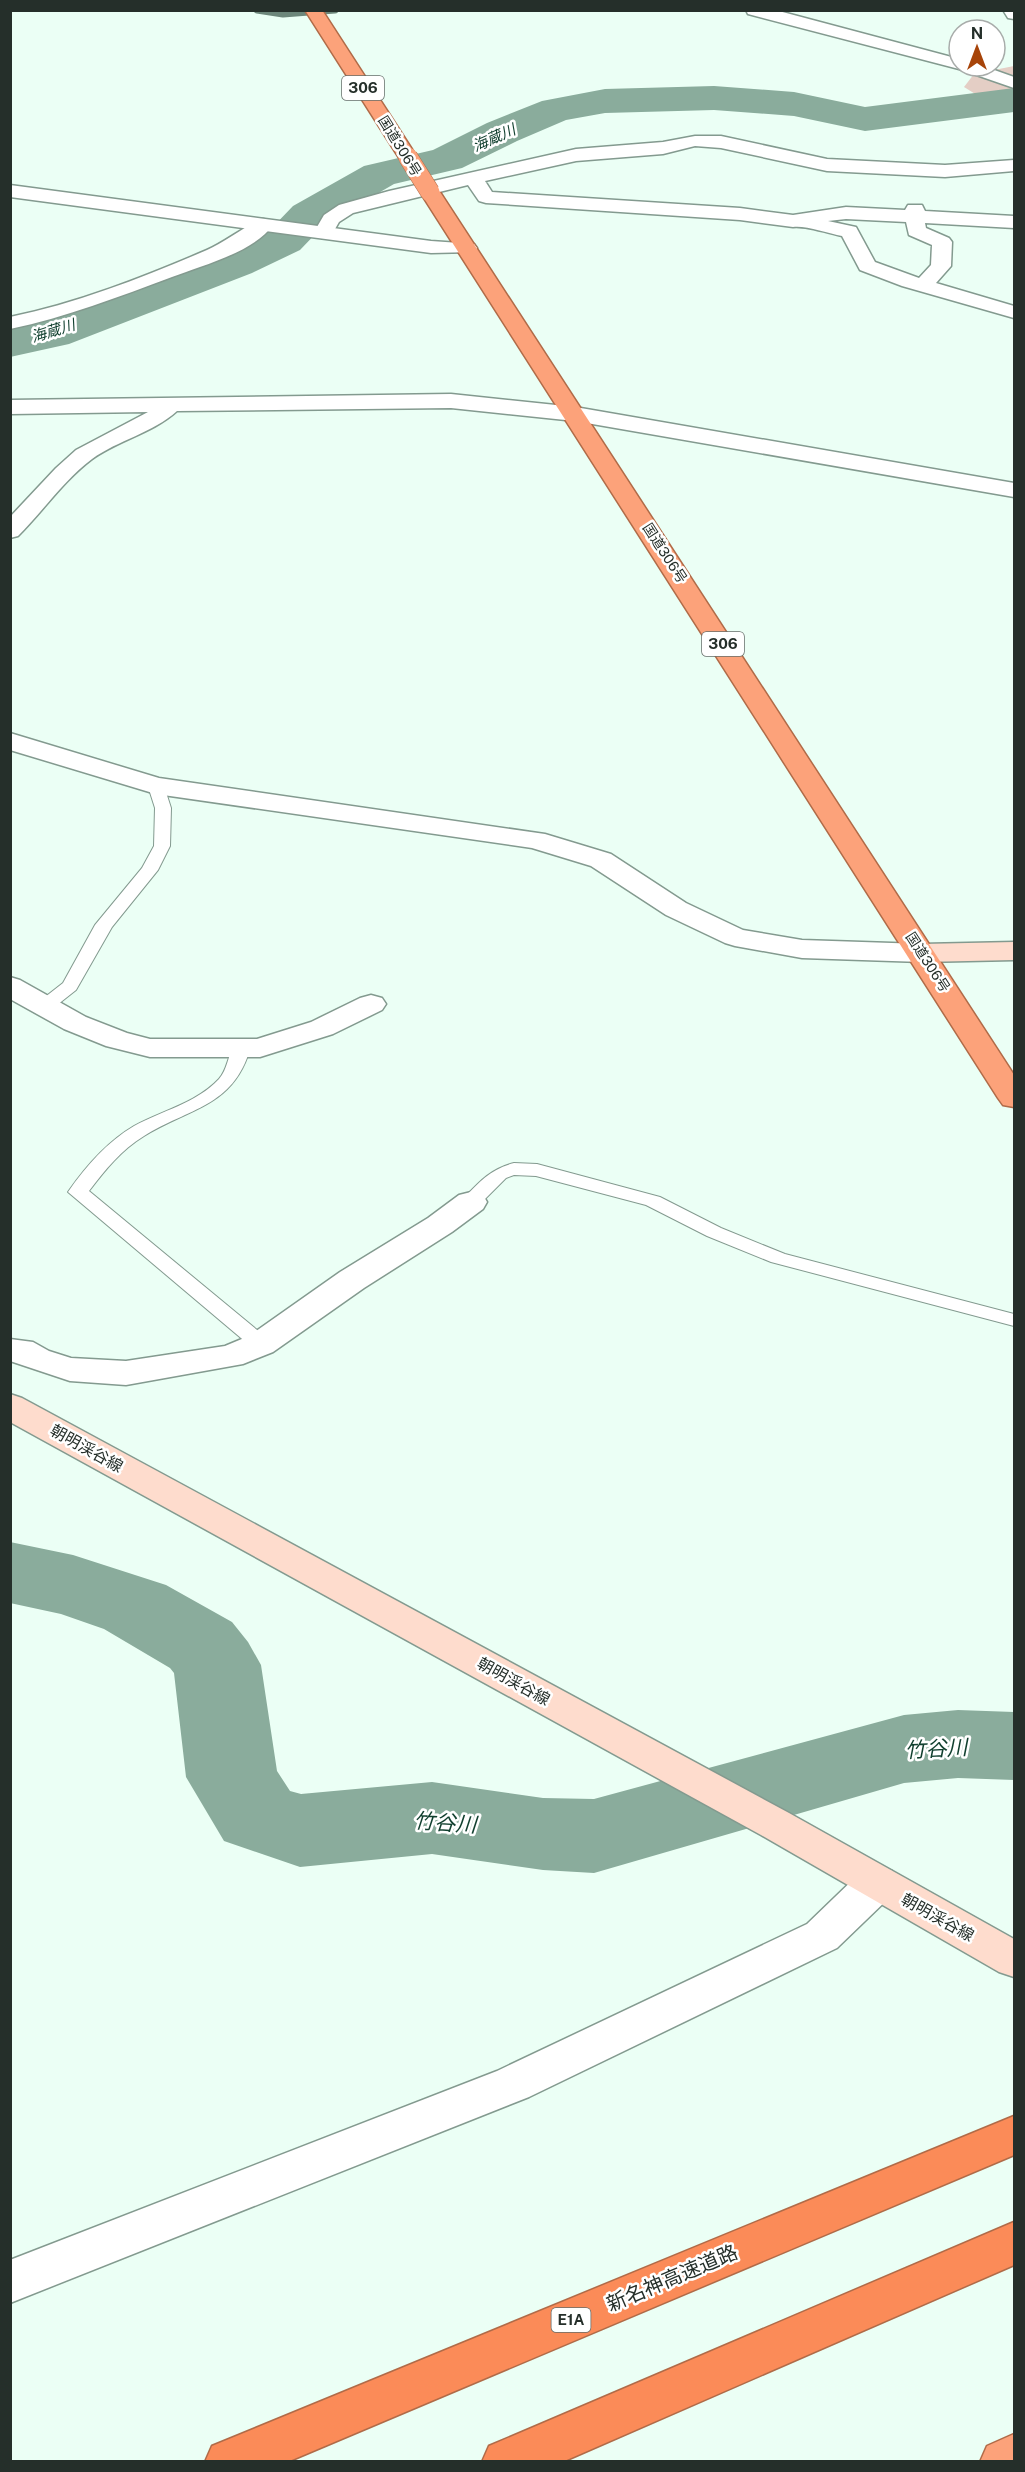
<svg xmlns="http://www.w3.org/2000/svg" width="1025" height="2472" font-family="'Public Sans','Noto Sans JP',sans-serif">
<style>
.green{fill:#e4cec5}
.lines{fill:none;stroke-linecap:round;stroke-linejoin:round}
.stream{stroke:#6c867a;stroke-width:7}
.river{fill:#8aac9c;fill-rule:evenodd}
.service-casing{stroke:#839a8f;stroke-width:2}
.minor-casing{stroke:#839a8f;stroke-width:3}
.tertiary-casing{stroke:#839a8f;stroke-width:3}
.secondary-casing{stroke:#839a8f;stroke-width:3}
.trunk-casing{stroke:#b06b48;stroke-width:3}
.motorway-casing{stroke:#b06b48;stroke-width:3}
.service{fill:#fff;fill-rule:evenodd}
.minor{fill:#fff;fill-rule:evenodd}
.tertiary{fill:#fff;fill-rule:evenodd}
.secondary{fill:#fedccd;fill-rule:evenodd}
.trunk{fill:#fca27a;fill-rule:evenodd}
.motorway{fill:#fb8b58;fill-rule:evenodd}
.trunk-bridge-casing{stroke:#b06b48;stroke-width:20;stroke-linecap:butt}
.trunk-bridge{stroke:#fca27a;stroke-width:19}
.labels{text-anchor:middle;stroke-width:5;stroke-linejoin:round;paint-order:stroke}
.far-street-label{font-size:14px;fill:#252f2a;stroke:#fff}
.shield{fill:#fff;stroke:#666d6a;stroke-width:1.5}
.shield-label{font-size:15px;font-weight:bold;fill:#252f2a}
.far-water-label{font-size:15px;font-style:italic;fill:#103f2e;stroke:#fff}
.street-label{font-size:16px;fill:#252f2a;stroke:#fff}
.near-street-label{font-size:20px;fill:#252f2a;stroke:#fff}
.near-water-label{font-size:21px;font-style:italic;fill:#103f2e;stroke:#fff}
</style>
<rect width="100%" height="100%" fill="#ebfff5"/>
<path class="green" d="M1014,66V108L985,100L964,87L974,74Z"/>
<g class="lines">
<path class="stream" d="M257,10L283,14L335,10"/>
<path class="river" d="M714,86L794,92L865,107L1014,88V112L865,131L794,116L714,110L605,113L566,120L517,141L462,168L394,184L325,224L300,250L252,273L69,344L10,357V329L39,323L220,253L268,232L293,206L364,166L433,150L487,123L542,101L605,89Z
M10,1542L73,1555L166,1585L232,1622L248,1642L261,1665L277,1771L290,1791L301,1794L432,1782L543,1798L594,1799L904,1715L958,1710L1014,1712V1780L958,1778L904,1783L594,1873L543,1870L432,1854L300,1867L224,1841L186,1777L174,1673L170,1668L104,1629L61,1614L10,1603Z"/>
<g class="service-casing">
<path id="service" d="M156,781L164,786L171,808L170,846L158,870L112,927L76,990L52,1009H40L37,1005L40,1001L63,983L95,925L142,868L154,846L155,808L148,786Z
M241,1044L247,1045L250,1049C233,1107 189,1108 144,1136C121,1150 105,1170 89,1191L268,1339L271,1344L268,1349L261,1351L254,1349L68,1192C86,1166 107,1142 134,1126C161,1111 197,1103 219,1079C228,1069 227,1056 235,1045Z
M514,1163L537,1164L660,1197L721,1228L785,1254L1014,1314V1326L771,1262L707,1236L646,1205L536,1176L514,1175L506,1178L478,1206H464L461,1202L464,1198C480,1181 491,1169 514,1163Z"/>
</g>
<g class="minor-casing">
<path id="minor" d="M746,10H775L959,59V66H983L1014,77V88L959,69L748,14Z
M1003,10H1014V19L1008,18Z
M695,136H721L827,159L945,165L1014,160V171L945,177L827,171L721,148L695,146L663,154L576,161L485,181L492,192L740,208L793,215L846,207L905,210L908,205H922L925,211L1014,216V228L925,223L926,228L949,238L952,242L951,266L936,283L1014,306V318L902,286L860,270L842,236C828,233 804,225 793,227L740,220L486,203L479,201L468,185L353,213L339,222L331,236H317L314,232L324,215L339,205L389,191L576,149L663,142ZM846,219L906,222L909,235L932,245L931,265L919,278L875,262L856,227L828,221Z
M263,219L270,221L273,225C254,252 201,266 172,277C118,297 67,317 10,329V317C78,303 144,277 207,250C224,243 249,223 263,219Z
M451,394L575,407L1014,483V497L575,421L451,408L177,411C153,433 118,440 92,459C64,480 43,511 18,536L10,538V517L56,468L76,450L148,412L10,414V400Z
M10,733L159,778L545,834L611,854L686,903L743,930L802,940L922,944L932,947L937,953L932,959L922,962L802,958L735,946L725,943L666,915L591,866L532,848L156,794L10,750Z
M10,977L20,980L86,1017L127,1033L150,1039H257L311,1022L360,998L371,995L382,998L386,1004L382,1010L333,1034L260,1057H150L106,1046L64,1029L10,999Z
M471,1192L483,1195L487,1202L483,1209L452,1232L364,1288L273,1352L243,1364L126,1385L70,1381L10,1361V1339L33,1342L49,1351L71,1358L126,1361L225,1346L249,1336L340,1272L428,1218L459,1195Z
M877,1866L892,1871L898,1883L892,1895L837,1948L529,2097L10,2303V2260L497,2071L807,1924L862,1871Z"/>
</g>
<g class="tertiary-casing">
<path id="tertiary" d="M10,185L431,241L474,244L477,248L474,252L431,253L10,197Z"/>
</g>
<g class="secondary-casing">
<path id="secondary" d="M1014,942V960L922,962L912,959L907,953L912,947L922,944Z
M10,1394L22,1398L789,1813L1014,1939V1977L999,1972L761,1835L10,1422Z"/>
</g>
<g class="trunk-casing">
<path id="trunk" d="M305,10H322L417,157L415,161H401Z
M430,186L437,188L440,192L1014,1075V1107L1003,1105L998,1098L420,192L423,188Z
M1014,2434V2462H980L987,2446Z"/>
</g>
<g class="motorway-casing">
<path id="motorway" d="M1014,2116V2155L287,2462H205L212,2446Z
M1014,2222V2265L562,2462H482L489,2446Z"/>
</g>
<use href="#service" class="service"/>
<use href="#minor" class="minor"/>
<use href="#tertiary" class="tertiary"/>
<use href="#secondary" class="secondary"/>
<use href="#trunk" class="trunk"/>
<use href="#motorway" class="motorway"/>
<g class="trunk-bridge-casing">
<path id="trunk-bridge" d="M408,157L430,192"/>
</g>
<use href="#trunk-bridge" class="trunk-bridge"/>
</g>
<g class="labels">
<g class="far-street-label">
<text transform="translate(400 146) rotate(58)" y="5">国道306号</text>
<text transform="translate(665 553) rotate(57)" y="5">国道306号</text>
<text transform="translate(928 962) rotate(57)" y="5">国道306号</text>
</g>
<g class="shield">
<rect x="342" y="76" width="42" height="24" rx="4.5"/>
<rect x="702" y="632" width="42" height="24" rx="4.5"/>
<rect x="551.5" y="2308" width="39" height="24" rx="4.5"/>
</g>
<g class="shield-label">
<text x="363" y="93">306</text>
<text x="723" y="649">306</text>
<text x="571" y="2325">E1A</text>
</g>
<g class="far-water-label">
<text transform="translate(494 138) rotate(-24)" y="5">海蔵川</text>
<text transform="translate(53 331) rotate(-17)" y="5">海蔵川</text>
</g>
<g class="street-label">
<text transform="translate(87 1448) rotate(29)" y="6">朝明渓谷線</text>
<text transform="translate(514 1681) rotate(29)" y="6">朝明渓谷線</text>
<text transform="translate(938 1917) rotate(29)" y="6">朝明渓谷線</text>
</g>
<g class="near-street-label">
<text transform="translate(672 2278) rotate(-23)" y="7">新名神高速道路</text>
</g>
<g class="near-water-label">
<text transform="translate(936 1749) rotate(-3)" y="7">竹谷川</text>
<text transform="translate(445 1823) rotate(4)" y="7">竹谷川</text>
</g>
</g>
<rect width="1025" height="2472" fill="none" stroke="#252f2a" stroke-width="24"/>
<g transform="translate(977 48)"><circle r="28" fill="#ffffff" stroke="#a8acaa" stroke-width="1.5"/>
<path d="M0-4.5L10 22L0 15L-10 22Z" fill="#a74409"/>
<text y="-9" font-size="16" font-weight="bold" text-anchor="middle" fill="#252f2a">N</text>
</g>
</svg>
